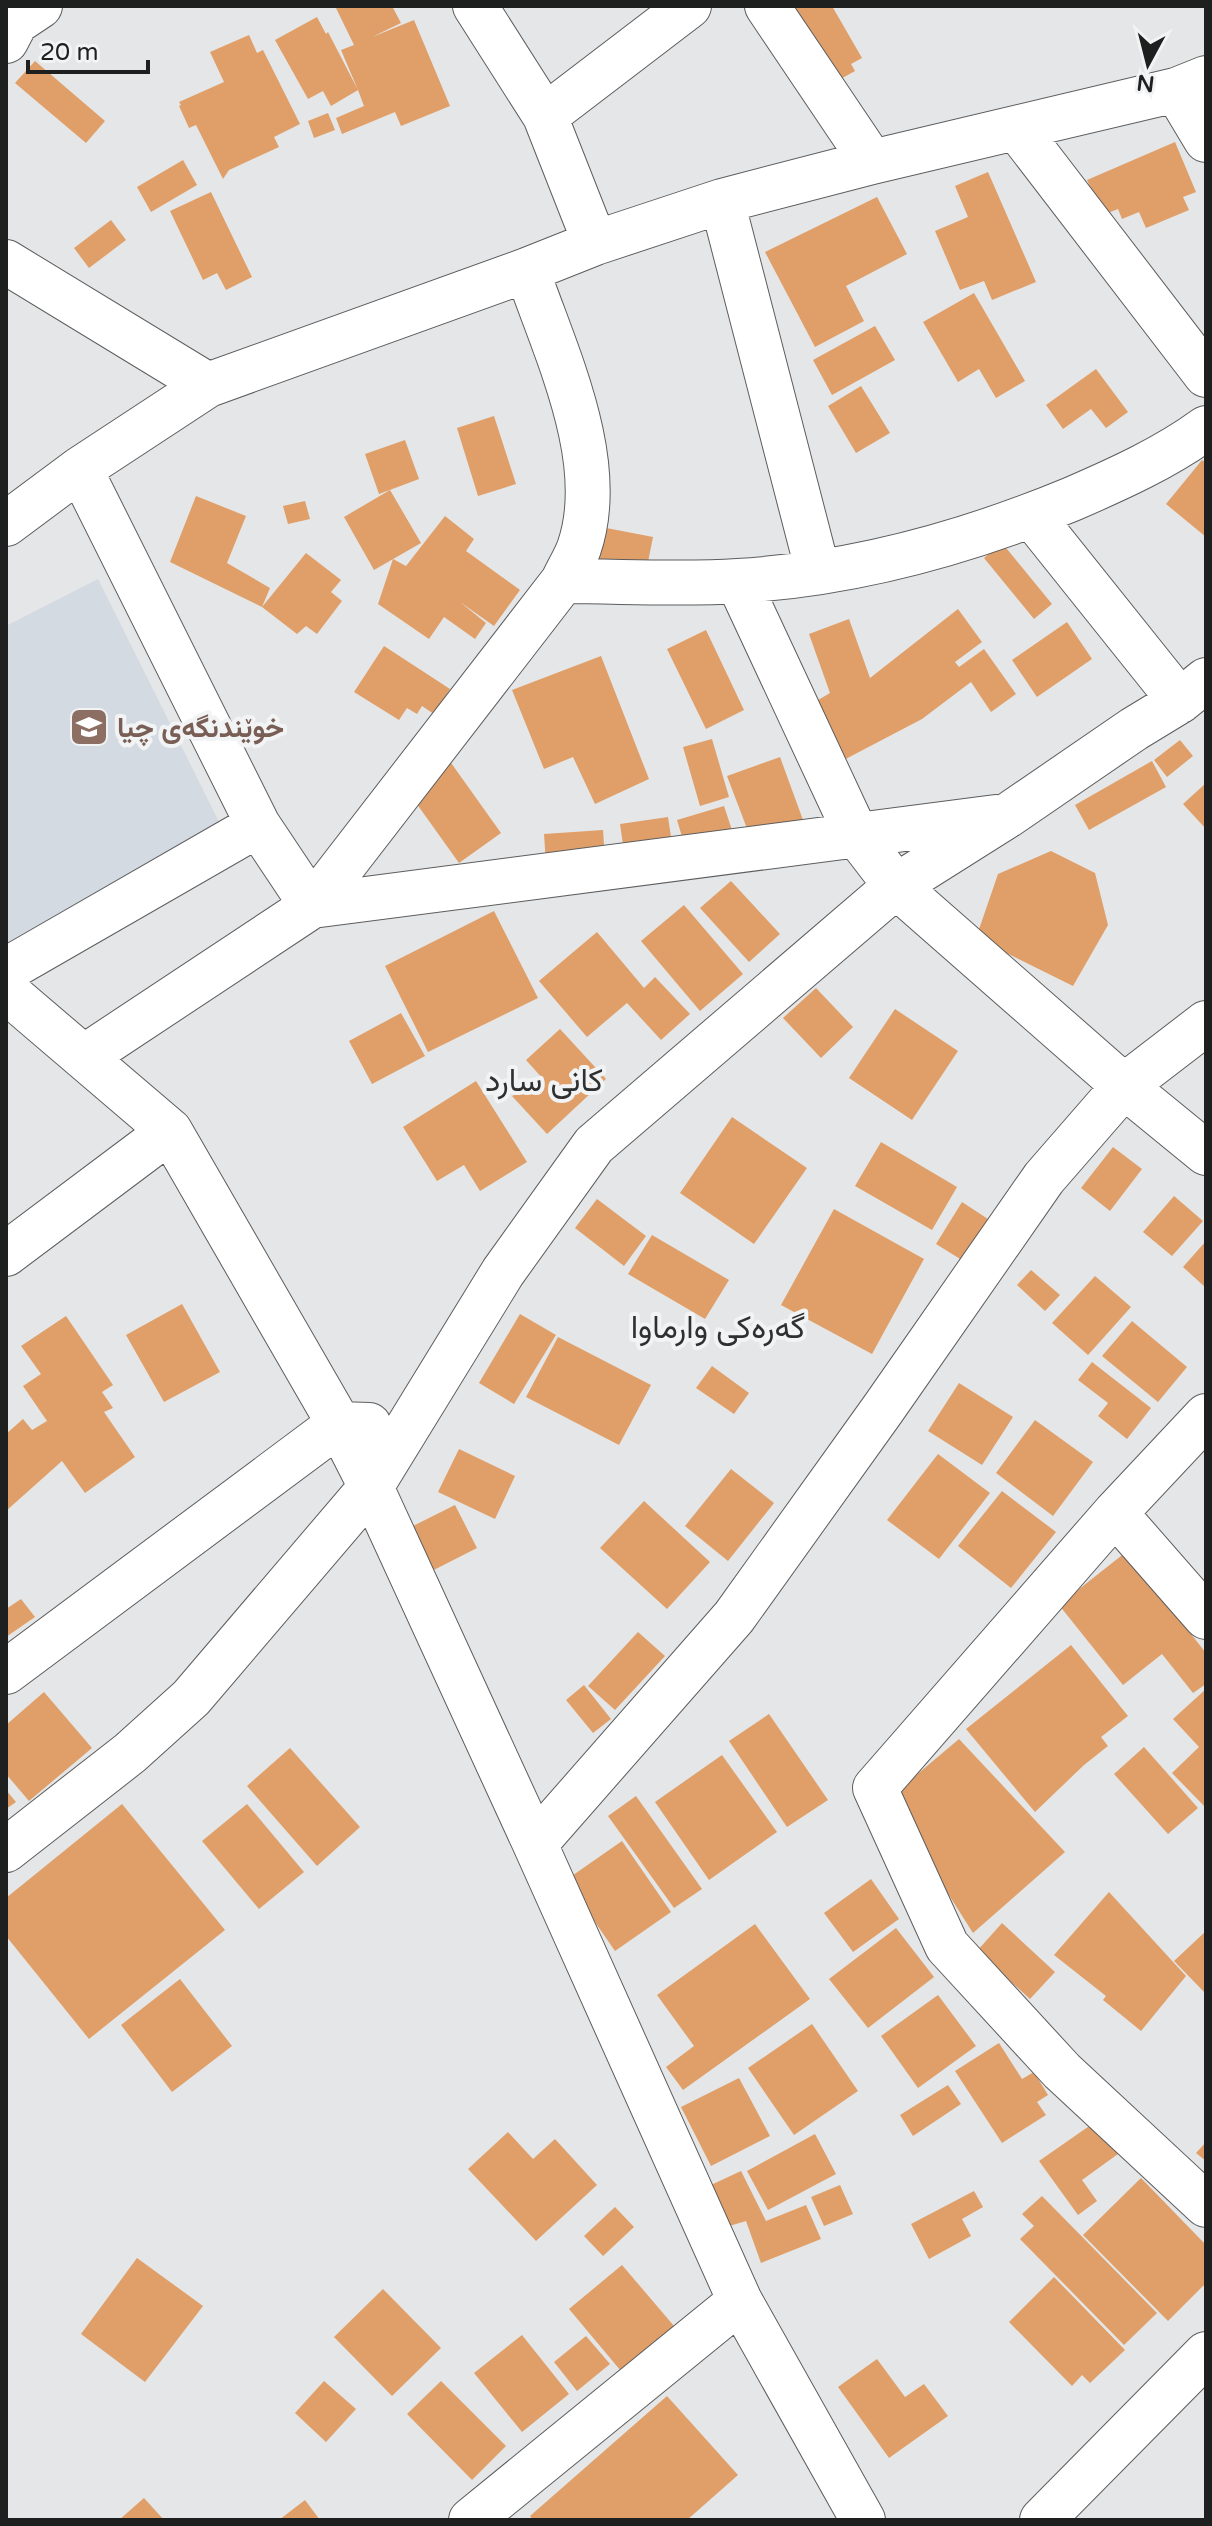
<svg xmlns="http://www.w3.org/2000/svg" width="1212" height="2526" font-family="'Varela Round',Vazirmatn,sans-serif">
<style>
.built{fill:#d3dae1}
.building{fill:#e09f68}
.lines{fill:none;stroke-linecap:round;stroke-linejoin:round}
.street-casing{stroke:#5d5d5e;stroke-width:46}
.street{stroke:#fff;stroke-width:44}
.labels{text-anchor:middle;stroke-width:8;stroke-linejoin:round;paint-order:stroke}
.education-label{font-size:28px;font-weight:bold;fill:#785e54;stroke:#f2f3f4;text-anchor:start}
.quarter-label{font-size:32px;fill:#2f3030;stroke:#f2f3f4}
</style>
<rect width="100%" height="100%" fill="#e4e6e7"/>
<path class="built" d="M98,579L222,828L7,944L6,626Z"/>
<path class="building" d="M335,6H392L401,23L372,37L414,20L450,106L401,126L395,112L342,134L336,118L364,106L358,90L331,106L323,91L308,99L275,40L317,17L326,34L328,32L358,90L341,50L354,45Z
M794,6H832L862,58L851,64L855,71L837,81Z
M249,35L257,53L263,50L300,124L274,137L279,147L229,170L223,179L196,125L189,128L179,106L181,105L179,102L224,82L210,52Z
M35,61L105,121L86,143L15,83Z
M328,113L335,130L314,138L308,121Z
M1175,142L1196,192L1183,197L1189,210L1146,228L1139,212L1122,219L1118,209L1103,215L1087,180Z
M183,160L197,185L151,212L137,187Z
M988,172L1036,282L992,300L984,281L960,290L935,231L968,217L955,186Z
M211,192L252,277L226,290L217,273L203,280L170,211Z
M877,197L907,254L846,286L864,321L815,347L765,252Z
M111,220L126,240L89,268L74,248Z
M974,293L1025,381L996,398L979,369L958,382L923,322Z
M875,326L895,360L832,395L813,360Z
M1096,369L1128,412L1106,428L1091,409L1063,429L1046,405Z
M861,386L890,433L856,453L828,406Z
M494,416L516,484L478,496L457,428Z
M405,440L419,479L379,494L365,454Z
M1202,460L1206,463V537L1166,504Z
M390,490L421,543L374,570L344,517Z
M196,496L246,516L227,563L270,588L262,607L170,562Z
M305,501L310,519L288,524L283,506Z
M445,516L474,539L466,551L520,590L494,626L460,602L486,623L475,639L444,617L429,639L378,604L393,559L406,566Z
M596,526L653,537L646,572L589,561Z
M1002,543L1052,604L1034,619L984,558Z
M306,553L341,580L331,592L342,601L317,634L306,626L297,634L262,607Z
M958,609L982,642L955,662L959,667L984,649L1016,694L991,712L971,682L922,719L838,763L808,706L830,693L809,634L849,619L870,678Z
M1067,622L1092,659L1037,697L1012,660Z
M706,630L744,710L706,729L667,649Z
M384,646L450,689L434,714L422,706L417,714L407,708L399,720L354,692Z
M601,656L649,779L595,804L573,757L544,769L512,690Z
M712,739L729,797L700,806L683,747Z
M1180,740L1193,756L1167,777L1154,760Z
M444,753L501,833L459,863L414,800Z
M780,757L803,820L751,839L727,776Z
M1152,761L1166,787L1089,830L1075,805Z
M1206,783V829L1183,804Z
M724,806L734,836L686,850L677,820Z
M668,817L673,850L625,858L620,824Z
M603,830L605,859L546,864L544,834Z
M1051,851L1095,873L1108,925L1073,986L976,938L998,874Z
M731,881L780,934L749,962L700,908Z
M684,905L743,974L700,1011L641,941Z
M494,911L538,998L428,1052L385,966Z
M597,932L644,988L655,977L690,1014L661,1040L627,1003L587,1037L539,981Z
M816,988L853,1027L821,1058L783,1018Z
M895,1009L958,1051L912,1120L849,1078Z
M401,1013L425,1056L372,1084L349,1041Z
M560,1029L606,1079L547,1134L512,1096L544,1080L526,1060Z
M476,1081L527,1162L480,1191L464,1165L437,1181L403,1127Z
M732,1117L807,1168L754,1244L680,1193Z
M881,1142L957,1187L932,1230L855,1186Z
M1113,1147L1142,1169L1110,1211L1081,1188Z
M1174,1196L1203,1221L1172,1256L1143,1232Z
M597,1199L646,1236L624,1266L575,1228Z
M962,1202L991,1221L965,1262L936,1244Z
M834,1209L924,1259L872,1354L781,1305Z
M652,1235L729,1280L705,1319L628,1274Z
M1206,1241V1288L1183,1267Z
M1031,1270L1060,1295L1045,1311L1017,1285Z
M1095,1276L1131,1307L1088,1355L1052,1323Z
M182,1304L220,1372L164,1402L126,1335Z
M520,1314L556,1335L514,1404L479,1383Z
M66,1316L113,1385L102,1392L113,1408L104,1412L135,1457L85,1493L62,1461L6,1511V1434L23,1419L32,1430L47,1421L23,1386L41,1374L21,1346Z
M1132,1321L1187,1367L1158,1402L1102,1356Z
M558,1337L651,1385L619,1445L526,1397Z
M1092,1362L1151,1408L1127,1439L1098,1416L1108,1403L1078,1380Z
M712,1366L749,1393L734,1414L696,1388Z
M959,1383L1013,1417L982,1465L928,1431Z
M1035,1420L1093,1462L1053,1516L996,1473Z
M459,1449L515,1476L495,1519L438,1492Z
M938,1454L990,1493L939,1559L887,1520Z
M731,1469L774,1503L728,1561L685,1526Z
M1002,1491L1056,1532L1011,1588L958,1546Z
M644,1501L710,1562L667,1609L600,1548Z
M455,1505L477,1548L422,1576L399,1533Z
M1126,1552L1206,1653V1684L1193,1693L1162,1654L1123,1685L1059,1605Z
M21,1599L35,1617L6,1637V1609Z
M638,1632L665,1656L615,1710L588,1686Z
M1071,1645L1128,1716L1101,1737L1108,1746L1084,1765L1035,1812L966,1729Z
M584,1685L611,1719L593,1733L566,1700Z
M1206,1689V1808L1172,1773L1199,1747L1173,1719Z
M44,1692L92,1748L29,1801L6,1774V1725Z
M769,1714L828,1800L787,1827L729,1741Z
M959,1739L1065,1852L973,1933L888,1799Z
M1144,1747L1198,1808L1168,1834L1114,1774Z
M290,1748L360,1827L317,1866L247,1786Z
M722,1755L777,1832L709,1880L655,1802Z
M6,1790L16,1802L6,1809Z
M636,1796L702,1889L674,1908L608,1816Z
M122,1804L225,1930L89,2039L6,1936V1898Z
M247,1804L304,1872L259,1909L202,1841Z
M622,1841L671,1912L615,1951L566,1880Z
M871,1879L899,1919L853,1952L824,1913Z
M1109,1892L1186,1976L1141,2031L1103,2000L1106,1996L1054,1955Z
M1002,1923L1055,1972L1030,1999L977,1951Z
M755,1924L810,1999L683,2090L666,2067L694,2046L657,1995Z
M896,1928L934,1977L868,2028L829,1979Z
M1206,1931V1994L1174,1961Z
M180,1979L232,2046L172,2092L121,2025Z
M938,1995L976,2046L918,2088L881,2036Z
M812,2024L858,2091L794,2135L748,2068Z
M999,2043L1022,2079L1034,2072L1048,2095L1037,2102L1046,2115L1002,2143L955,2071Z
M739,2078L770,2136L711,2166L681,2107Z
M948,2085L961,2104L913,2136L900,2115Z
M1095,2122L1118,2154L1082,2180L1097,2201L1078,2215L1039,2161Z
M508,2132L533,2159L555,2139L597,2185L536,2241L468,2169Z
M815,2134L836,2174L768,2210L747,2171Z
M1206,2142V2161L1196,2153Z
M741,2171L766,2221L806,2205L821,2239L761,2263L746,2221L726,2227L711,2185Z
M1141,2178L1206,2245V2283L1168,2321L1083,2235Z
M840,2185L853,2214L824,2226L811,2197Z
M974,2191L983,2207L962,2219L971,2236L929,2259L911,2224Z
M1042,2196L1157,2313L1124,2345L1020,2239L1034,2226L1022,2214Z
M615,2207L634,2227L603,2256L584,2236Z
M137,2258L203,2306L145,2382L81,2334Z
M622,2265L674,2326L621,2371L569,2309Z
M1054,2277L1125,2350L1090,2383L1082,2375L1072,2386L1009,2322Z
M383,2289L441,2348L392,2396L334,2337Z
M522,2335L569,2394L522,2432L474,2373Z
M586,2336L610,2364L577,2391L554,2362Z
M877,2359L905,2397L924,2384L948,2416L889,2458L838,2387Z
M324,2381L356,2409L326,2442L295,2413Z
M441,2381L506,2446L472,2480L407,2414Z
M667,2396L738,2475L687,2520H533L530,2516Z
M144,2498L164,2520H119Z
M305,2500L320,2520H279Z"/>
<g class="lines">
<g class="street-casing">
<path id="street" d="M475,6L545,116L595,243
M767,6L872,162
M6,41L16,22L40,6
M1176,90L1206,140
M545,116L689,6
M1018,130L1206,375
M722,201L818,572
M6,262L208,385
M80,469L258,825L312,906
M1032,516L1180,701
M6,524L80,469L208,385L527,270L595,243L722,201L872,162L1176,90L1206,78
M563,581C621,581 680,585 738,581C854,574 966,543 1072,499C1118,479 1165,458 1206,428
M738,581L856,834L896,886L1124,1086L1206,1153
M312,906L996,817
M6,970L258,825
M6,991L170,1131L339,1424L371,1487L535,1844L740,2301L863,2520
M84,1057L312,906L563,581C568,570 575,559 579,548C609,461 555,352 527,270
M6,1254L170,1131
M1206,1416L1115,1513L1206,1617
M1115,1513L875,1788L947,1946L1062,2071L1206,2205
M6,1672L339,1424L369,1425
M535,1844L734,1617L883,1409L1044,1178L1124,1086L1206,1023
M6,1850L130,1753L191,1698L371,1487L503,1272L594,1145L896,886L1007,816L1134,729L1180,701L1206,680
M471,2520L740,2301
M1042,2520L1206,2354"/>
</g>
<use href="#street" class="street"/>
</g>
<defs>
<g id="school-square" transform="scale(2)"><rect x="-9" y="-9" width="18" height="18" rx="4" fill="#8d6e63" stroke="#f2f3f4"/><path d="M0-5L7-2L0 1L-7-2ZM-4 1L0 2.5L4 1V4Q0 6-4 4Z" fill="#fff"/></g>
</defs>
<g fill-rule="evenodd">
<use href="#school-square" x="89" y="727"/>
</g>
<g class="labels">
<g class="education-label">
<text x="117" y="737">خوێندنگەی چیا</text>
</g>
<g class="quarter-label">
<text x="544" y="1091">کانی سارد</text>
<text x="718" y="1338">گەرەکی وارماوا</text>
</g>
</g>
<rect width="1212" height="2526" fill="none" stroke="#1e1f1f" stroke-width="16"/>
<g transform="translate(1148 64) rotate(187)" stroke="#f2f3f4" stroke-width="6" paint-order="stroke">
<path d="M0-6L14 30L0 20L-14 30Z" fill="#1e1f1f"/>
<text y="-12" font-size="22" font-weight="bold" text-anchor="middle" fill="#1e1f1f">N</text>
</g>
<path d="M28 60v12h120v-12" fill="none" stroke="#1e1f1f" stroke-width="4"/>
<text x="40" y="60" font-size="24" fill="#1e1f1f" stroke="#f2f3f4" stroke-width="6" paint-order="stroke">20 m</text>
</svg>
